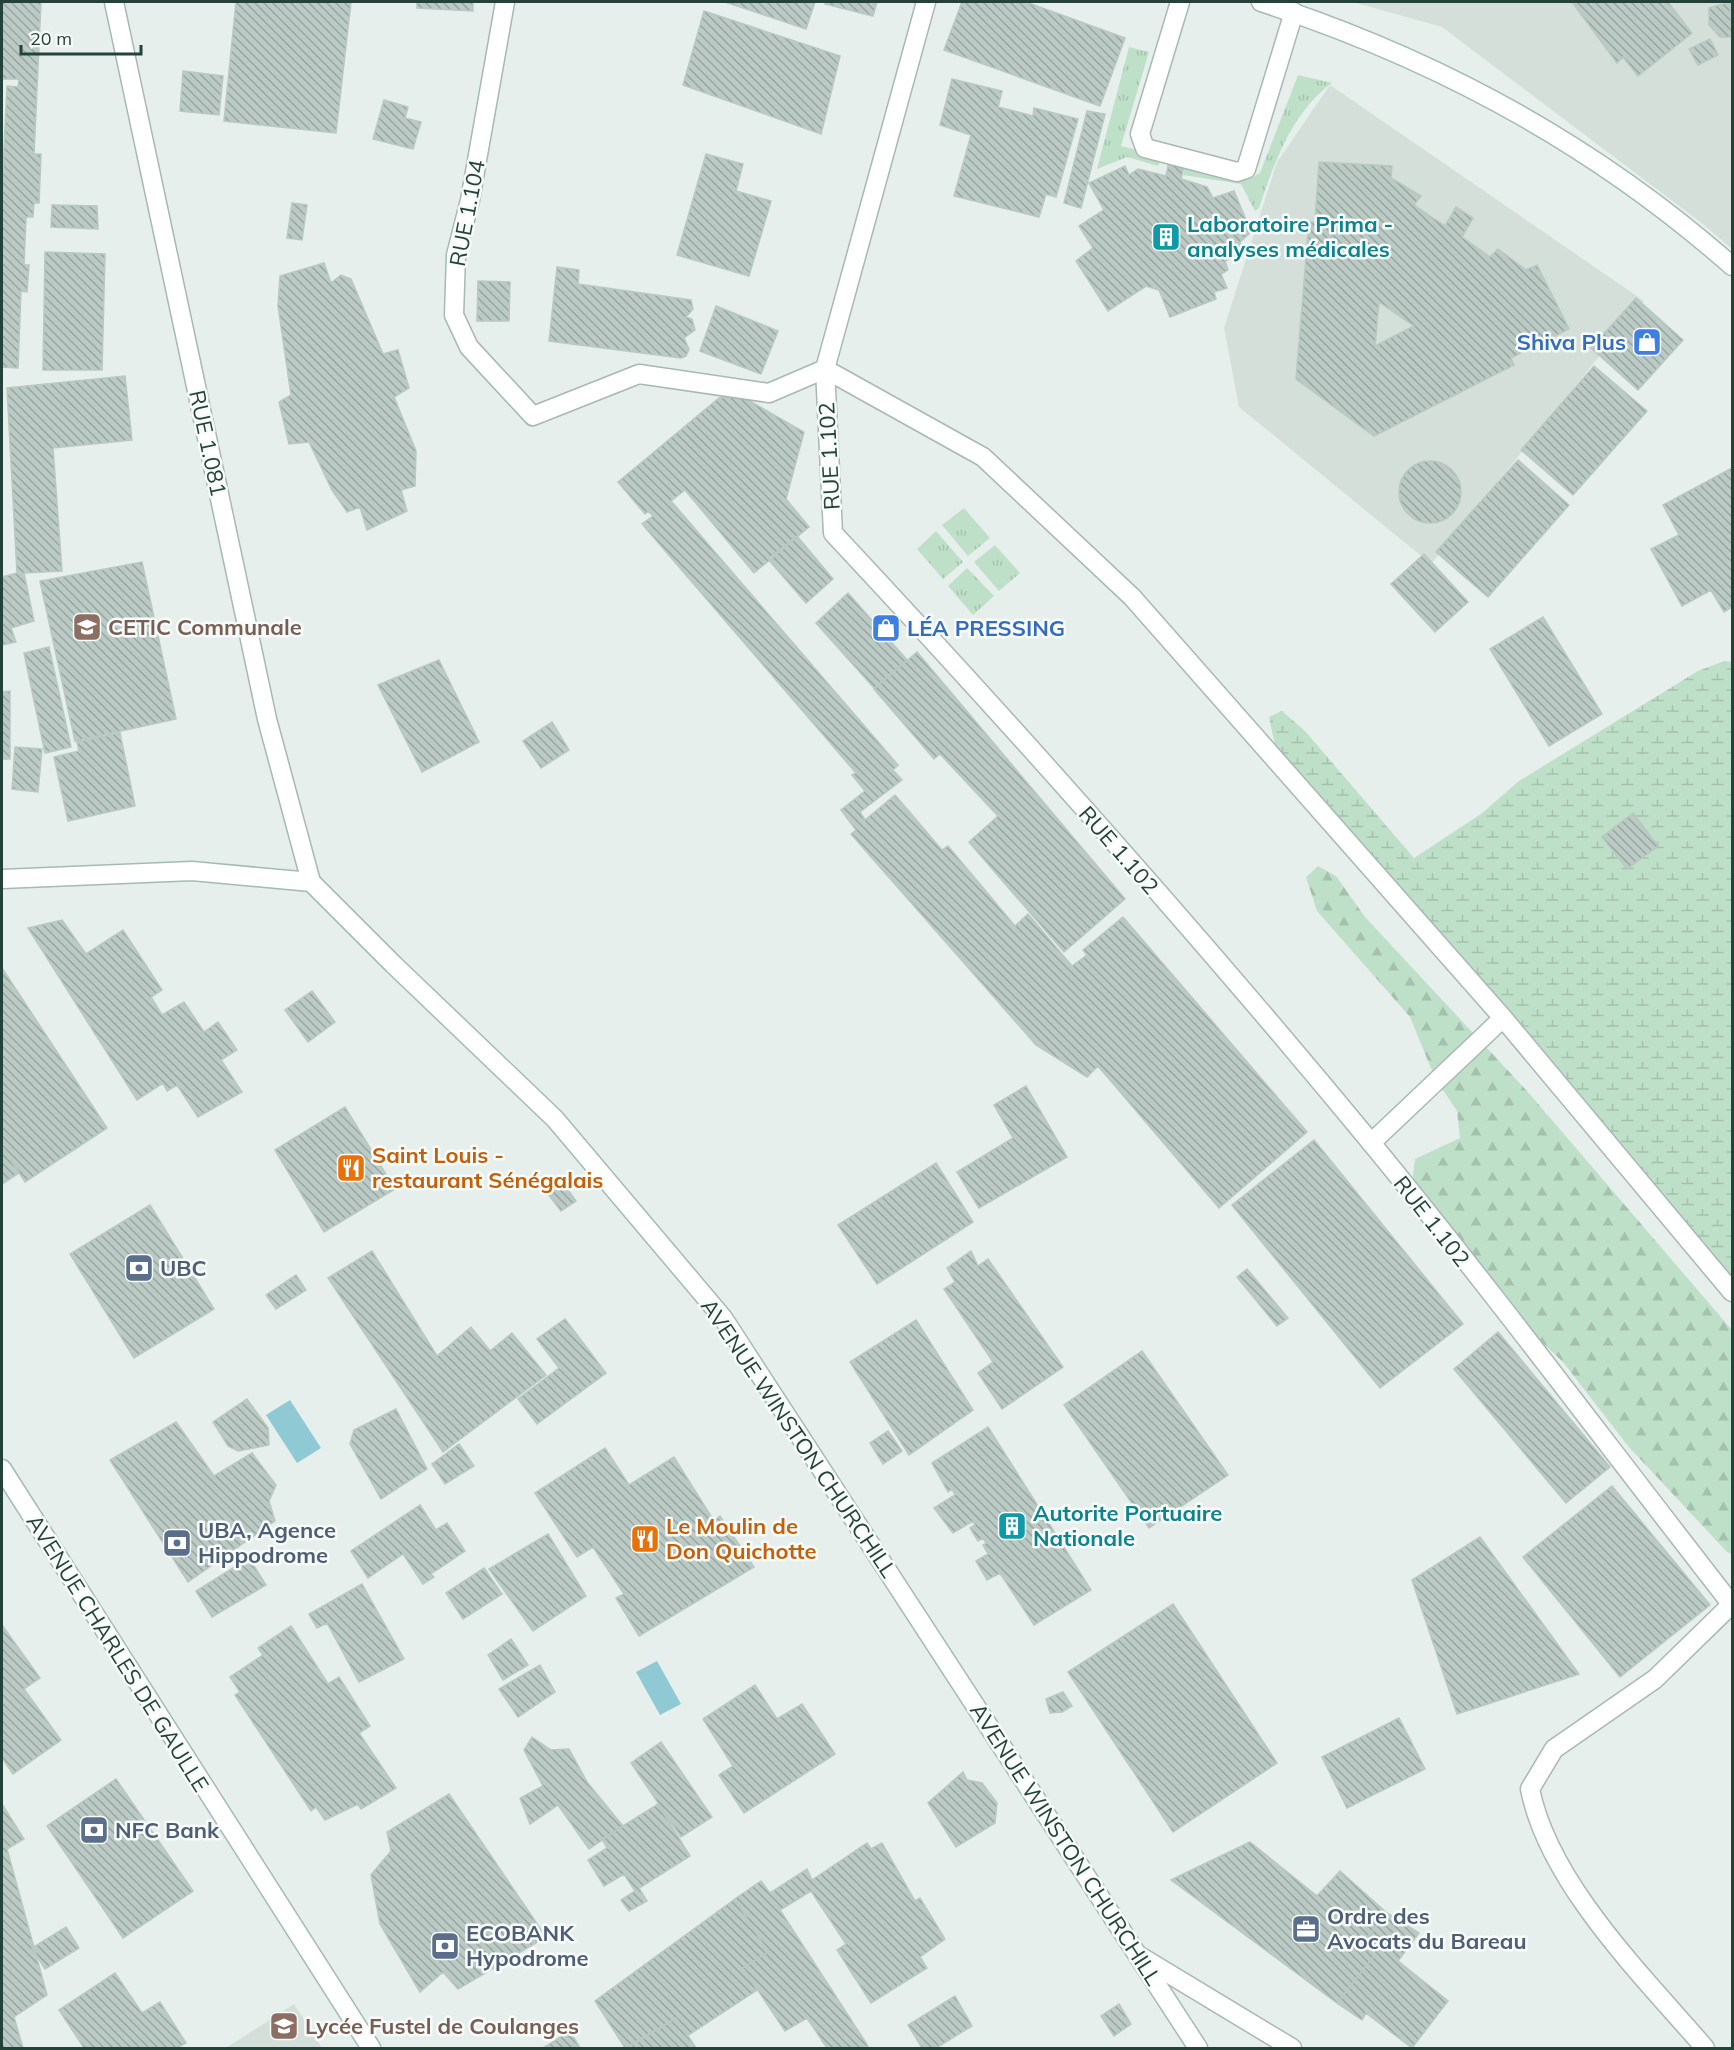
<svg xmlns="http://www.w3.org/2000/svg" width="1734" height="2050" font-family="Mulish,sans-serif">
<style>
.built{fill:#d4dfda}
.grass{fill:url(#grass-tufts)}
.forest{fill:url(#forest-firs)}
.wetland{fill:url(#wetland-marsh)}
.water{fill:#8ec9d4}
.building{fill:url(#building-back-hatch);stroke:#b8c9c2;stroke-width:1.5;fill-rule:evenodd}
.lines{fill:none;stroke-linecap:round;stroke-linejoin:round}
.lane-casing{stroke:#a8b8b2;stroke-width:21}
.street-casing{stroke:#a8b8b2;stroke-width:21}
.secondary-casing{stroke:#a4bbb3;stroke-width:21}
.lane{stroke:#fff;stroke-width:18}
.street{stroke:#fff;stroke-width:18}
.secondary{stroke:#fff;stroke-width:18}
.labels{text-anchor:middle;stroke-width:5;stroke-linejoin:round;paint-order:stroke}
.street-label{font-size:22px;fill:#24423a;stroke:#f7fbf9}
.culture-label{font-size:22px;font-weight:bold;fill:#0d838f;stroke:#f7fbf9;text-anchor:start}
.shop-label{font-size:22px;font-weight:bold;fill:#366cbe;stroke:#f7fbf9;text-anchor:end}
.education-label{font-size:22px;font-weight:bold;fill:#785e54;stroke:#f7fbf9;text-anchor:start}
.food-label{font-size:22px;font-weight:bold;fill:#c56008;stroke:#f7fbf9;text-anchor:start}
.service-label{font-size:22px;font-weight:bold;fill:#4e5e75;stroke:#f7fbf9;text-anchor:start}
</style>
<defs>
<pattern id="grass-tufts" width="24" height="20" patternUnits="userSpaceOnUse" patternTransform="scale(1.5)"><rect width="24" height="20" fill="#bfe0c8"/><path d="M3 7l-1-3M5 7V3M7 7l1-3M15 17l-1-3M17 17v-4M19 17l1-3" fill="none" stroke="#a4c1ad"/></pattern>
<pattern id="forest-firs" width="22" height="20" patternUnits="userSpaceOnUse" patternTransform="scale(1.5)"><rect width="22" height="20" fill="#bfe0c8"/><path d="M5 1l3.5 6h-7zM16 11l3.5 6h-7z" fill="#a4c1ad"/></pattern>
<pattern id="wetland-marsh" width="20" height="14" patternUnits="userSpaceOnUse" patternTransform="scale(1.5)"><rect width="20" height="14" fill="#bfe0c8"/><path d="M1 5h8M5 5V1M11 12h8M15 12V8" fill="none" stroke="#a4c1ad"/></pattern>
<pattern id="building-back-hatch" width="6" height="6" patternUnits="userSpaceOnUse" patternTransform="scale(1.5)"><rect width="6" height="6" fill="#bbcac4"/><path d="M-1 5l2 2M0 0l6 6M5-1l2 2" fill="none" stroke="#98a6a0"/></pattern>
</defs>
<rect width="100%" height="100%" fill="#e6efeb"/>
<path class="built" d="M1353,2H1732V249L1703,224L1442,27Z
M1330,85L1644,301L1431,564L1239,407L1224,328L1277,162Z
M294,2004L322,2048H226Z"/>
<path class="grass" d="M1129,47L1149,52L1121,146L1162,156L1158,166L1127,157L1097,169Z
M1298,75L1332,83C1292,112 1274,163 1259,208L1255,211L1241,184L1183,175L1186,162L1247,180L1260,173Z
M964,508L990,538L968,556L942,525Z
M936,531L963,562L943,579L917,549Z
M995,545L1020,573L999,591L974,562Z
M967,568L994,596L973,615L948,586Z"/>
<path class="forest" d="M1318,866L1336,876L1365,917L1527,1091L1732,1330V1554L1727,1552L1628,1446L1563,1362L1516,1318L1471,1251L1418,1194L1413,1176L1415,1159L1460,1138L1457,1111L1435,1078L1410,1017L1317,911L1306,877Z"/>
<path class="wetland" d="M1724,661L1732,662V1284L1276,750L1269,717L1282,711L1305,731L1414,858L1481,814L1519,781L1698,671Z"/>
<path class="water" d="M290,1400L321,1448L297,1463L266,1415Z
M657,1661L681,1704L660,1715L636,1672Z"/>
<path class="building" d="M2,2H41L34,154H41L39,203H34L33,217H26L24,265H29L27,292L21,291L18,368L2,367V191L7,86L18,87L19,79H2Z
M236,2H351L336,133L224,121Z
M417,2H473V11L417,8Z
M725,2H815L806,29Z
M826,2H877L873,16L825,4Z
M962,2H1026L1125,38L1100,106L944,50Z
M1572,2H1668L1692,33L1638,76L1623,57L1617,63Z
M1730,2L1732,37H1720L1709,25V8Z
M704,11L840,56L821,134L683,85Z
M1710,39L1718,55L1698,65L1689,49Z
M183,71L223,76L219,115L180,111Z
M952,79L1002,91L998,107L1033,116L1034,108L1078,119L1056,197L1046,194L1039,217L954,196L971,135L940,125Z
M384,100L408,107L405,118L421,122L413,149L373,139Z
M1087,111L1105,114L1081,208L1064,203Z
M706,154L743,164L736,191L771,201L749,276L677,255Z
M1170,156L1185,161L1181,179L1207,187L1213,198L1234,191L1251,232L1240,242L1244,252L1225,261L1228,270L1221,274L1227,288L1214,292L1216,299L1170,317L1159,290L1146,286L1108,311L1076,261L1093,248L1079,226L1104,210L1089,183L1125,166L1129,175L1138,169L1166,176Z
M1319,162L1392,166L1391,178L1421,196L1414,205L1445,226L1456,207L1473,218L1462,237L1490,257L1498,249L1526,270L1537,265L1569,329L1511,358L1514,365L1374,436L1296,379L1309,222H1315ZM1379,302L1414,326L1375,346Z
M292,203L307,205L302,240L287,238Z
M52,205L97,206L98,229L51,227Z
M45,252L105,254L102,370H43Z
M324,263L331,283L341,275L351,279L383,354L398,350L409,388L394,397L416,451L415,486L401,490L407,511L367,530L360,507L347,512L332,490L309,442L289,444L279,402L291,395L278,306L280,276Z
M557,267L579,270L578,284L691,300L693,309L686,317L692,319L695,330L684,338L689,349L686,356L681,358L549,341Z
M478,281L510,282L509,321H477Z
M1636,298L1683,340L1638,390L1591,348Z
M716,306L778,331L761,374L700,351Z
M1594,366L1647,411L1573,495L1521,450Z
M125,376L132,440L53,448L62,571L24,573L34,621L11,628L16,642L2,645V577L17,573L7,388Z
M741,396L804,432L786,499L809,527L754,573L685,490L671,501L898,765L893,770L902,780L860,812L865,820L895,795L942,850L948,846L1015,926L1028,914L1072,966L1087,955L1083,950L1123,917L1307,1132L1219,1208L1098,1066L1087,1077L1036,1045L851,834L856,830L841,810L865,791L852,775L856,773L642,524L653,516L648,511L645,514L618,482L719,398Z
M1518,460L1569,505L1488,597L1436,552Z
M1399 492a31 31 0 1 1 62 0a31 31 0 1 1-62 0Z
M1732,468V607L1724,612L1711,590L1682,606L1651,549L1679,535L1663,505Z
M797,536L833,579L806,603L768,559Z
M1424,554L1468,602L1435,632L1391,584Z
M142,562L176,719L75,741L40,581Z
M848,593L907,660L874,688L816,623Z
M1543,617L1602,714L1549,746L1490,649Z
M49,647L71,747L45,753L24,653Z
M917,652L1125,899L1064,952L969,842L998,816L940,754L934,759L874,689Z
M439,660L479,742L422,772L378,685Z
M10,691V759H2V692Z
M552,722L569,750L541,768L523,741Z
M120,733L135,806L68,821L54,757L79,751L77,742Z
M15,747L42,749L38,792L12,789Z
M1633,813L1658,846L1627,869L1602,837Z
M62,920L86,954L123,930L162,990L151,997L162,1015L184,1002L204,1032L218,1022L237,1050L221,1060L242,1092L198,1117L177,1085L167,1091L163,1083L137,1100L28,928Z
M2,968L107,1128L25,1182L2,1146Z
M312,991L335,1022L308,1042L285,1010Z
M1026,1086L1067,1157L979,1208L957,1172L1013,1138L994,1105Z
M345,1107L395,1189L324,1232L275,1150Z
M1314,1140L1463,1324L1380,1388L1232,1205Z
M2,1146L19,1173L2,1184Z
M936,1163L973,1222L877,1284L838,1225Z
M563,1183L576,1201L561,1211L548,1194Z
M150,1205L214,1309L134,1358L70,1254Z
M372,1251L437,1356L471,1327L490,1351L512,1333L546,1375L443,1452L328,1278Z
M971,1251L978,1266L988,1259L1063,1367L1002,1409L978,1373L993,1362L944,1289L955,1282L947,1268Z
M1247,1269L1288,1318L1277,1326L1237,1277Z
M296,1275L306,1290L276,1309L266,1295Z
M565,1319L606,1373L537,1424L518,1399L559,1368L537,1339Z
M916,1320L973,1410L909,1455L850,1362Z
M1498,1332L1610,1467L1566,1503L1454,1369Z
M1142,1351L1228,1475L1149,1528L1064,1405Z
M247,1399L268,1428L269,1445L238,1451L228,1446L213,1422Z
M396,1409L427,1469L381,1499L350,1444L354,1430Z
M176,1422L214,1476L252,1453L276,1485L269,1501L275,1521L188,1582L110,1460Z
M988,1427L1091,1590L1034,1625L1000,1573L987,1580L976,1561L988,1554L983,1545L986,1543L983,1538L978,1541L970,1528L975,1525L973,1521L953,1533L934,1508L955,1495L952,1489L948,1492L932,1463Z
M888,1431L902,1451L883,1464L870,1443Z
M459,1444L474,1466L445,1484L432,1464Z
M605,1448L629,1485L674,1457L714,1521L720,1516L754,1567L639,1636L616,1598L624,1594L593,1547L577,1557L535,1493Z
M1612,1486L1710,1605L1620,1677L1523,1557Z
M420,1505L436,1530L447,1523L465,1551L431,1574L434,1577L423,1584L403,1554L368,1578L351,1551Z
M548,1534L586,1596L533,1631L489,1569Z
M1480,1537L1579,1674L1457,1714L1412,1580Z
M249,1558L266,1585L212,1617L196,1591Z
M484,1568L502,1594L463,1619L446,1593Z
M362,1584L404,1659L359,1682L327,1623L317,1628L309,1614Z
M1173,1604L1277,1763L1173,1832L1068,1672Z
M2,1625L40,1678L24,1689L61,1740L13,1774L2,1758Z
M291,1626L328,1684L339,1677L370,1726L359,1733L396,1788L361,1809L358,1804L325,1820L316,1807L311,1811L235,1695L240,1692L230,1677L263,1655L258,1648Z
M511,1639L528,1665L503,1680L488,1655Z
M540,1665L555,1692L518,1717L499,1689Z
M755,1685L777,1719L802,1704L835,1754L744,1813L719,1775L733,1766L703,1719Z
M1063,1692L1072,1706L1062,1712L1050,1713L1046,1699Z
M1399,1718L1425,1769L1347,1808L1322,1757Z
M532,1737L551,1750L569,1749L587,1782L623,1826L589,1849L558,1805L530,1824L520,1798L543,1786L524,1750Z
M661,1742L712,1817L681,1837L631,1763Z
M963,1772L967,1780L982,1783L997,1803L995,1823L956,1847L928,1803Z
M116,1779L193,1891L123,1938L47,1826Z
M449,1794L546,1937L458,1989L443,1972L420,1992L380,1924L371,1875L391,1851L387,1832Z
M2,1804L24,1839L7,1849L47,1995L14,2017L23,2048H2Z
M658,1804L690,1856L639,1888L647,1901L629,1911L621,1900L635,1891L624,1874L604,1886L588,1860L607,1848L602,1839Z
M1250,1842L1317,1896L1340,1871L1387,1913L1361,1945L1374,1956L1337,2003L1171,1880Z
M867,1843L871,1849L882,1843L915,1901L920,1898L945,1939L920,1957L927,1968L871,2003L837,1950L846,1944L811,1891L780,1910L868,2046L865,2048H827L807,2018L785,2031L743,1968L768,1952L735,1899L761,1881L770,1893L807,1869L812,1880Z
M735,1899L768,1952L743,1968L757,1990L687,2036L676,2018L625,2048L595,2001Z
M1387,1913L1419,1933L1398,1961L1448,2001L1412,2048L1366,2013L1362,2020L1337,2003L1374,1956L1361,1945Z
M66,1927L79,1948L45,1969L32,1948Z
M115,1973L142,2013L160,2002L186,2043L177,2048H84L59,2010Z
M955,1996L972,2026L936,2048H922L908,2025Z
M1119,2004L1131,2024L1114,2036L1101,2016Z
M676,2018L696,2048H627Z
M570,2031L580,2048H543Z"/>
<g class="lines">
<g class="lane-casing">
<path id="lane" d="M1180,2L1140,134L1145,148L1237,172L1246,169L1294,12
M825,369L983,457L1132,597L1503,1018L1732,1292
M1371,1143L1503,1018
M1705,2048C1644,1977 1549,1884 1530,1789L1554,1749L1655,1679L1732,1604"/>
</g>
<g class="street-casing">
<path id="street" d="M114,2L267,719L311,882
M505,2L470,200L456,255L454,315L469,347L533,416L639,374L769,393L825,369
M926,2L825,369L833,533C1017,730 1197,932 1368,1139C1493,1291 1611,1450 1732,1605
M1138,1955L1292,2048"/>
</g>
<g class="secondary-casing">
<path id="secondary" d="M1261,2C1434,58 1595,145 1732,266
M2,879L192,871L311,882L394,965L555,1119L723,1318L1198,2048
M2,1469L371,2048"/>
</g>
<use href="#lane" class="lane"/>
<use href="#street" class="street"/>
<use href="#secondary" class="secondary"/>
</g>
<defs>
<g id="building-square" transform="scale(1.5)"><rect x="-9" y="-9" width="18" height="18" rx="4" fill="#0f9aa8" stroke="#f7fbf9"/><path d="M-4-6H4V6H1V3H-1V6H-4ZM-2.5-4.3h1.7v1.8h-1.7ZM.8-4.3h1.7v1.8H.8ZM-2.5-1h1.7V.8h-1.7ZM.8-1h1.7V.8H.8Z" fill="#fff"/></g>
<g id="shop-square" transform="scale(1.5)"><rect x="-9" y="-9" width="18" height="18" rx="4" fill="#3f7fe0" stroke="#f7fbf9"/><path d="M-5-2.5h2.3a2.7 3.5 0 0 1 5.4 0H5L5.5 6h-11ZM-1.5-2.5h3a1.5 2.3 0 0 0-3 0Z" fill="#fff"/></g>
<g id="school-square" transform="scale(1.5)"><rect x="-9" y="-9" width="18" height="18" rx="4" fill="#8d6e63" stroke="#f7fbf9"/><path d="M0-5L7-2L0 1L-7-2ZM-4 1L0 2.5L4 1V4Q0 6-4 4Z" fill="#fff"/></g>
<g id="restaurant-square" transform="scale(1.5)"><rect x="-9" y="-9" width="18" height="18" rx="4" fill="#e8710a" stroke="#f7fbf9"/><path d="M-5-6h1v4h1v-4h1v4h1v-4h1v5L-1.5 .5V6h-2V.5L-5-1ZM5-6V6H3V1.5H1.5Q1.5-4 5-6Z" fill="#fff"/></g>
<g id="bank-square" transform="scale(1.5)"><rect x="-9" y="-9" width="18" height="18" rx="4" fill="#5c6f8a" stroke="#f7fbf9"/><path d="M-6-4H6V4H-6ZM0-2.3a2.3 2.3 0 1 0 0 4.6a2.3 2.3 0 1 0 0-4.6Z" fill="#fff"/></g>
<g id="office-square" transform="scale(1.5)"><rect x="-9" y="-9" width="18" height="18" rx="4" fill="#5c6f8a" stroke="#f7fbf9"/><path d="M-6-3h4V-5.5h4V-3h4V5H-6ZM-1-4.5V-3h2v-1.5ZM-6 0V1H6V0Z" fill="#fff"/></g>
</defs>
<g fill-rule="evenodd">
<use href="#building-square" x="1166" y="237"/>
<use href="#shop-square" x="1647" y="342"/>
<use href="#school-square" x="87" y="627"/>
<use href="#shop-square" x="886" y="628"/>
<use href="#restaurant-square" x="351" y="1168"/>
<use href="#bank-square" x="139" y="1268"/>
<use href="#building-square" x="1012" y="1526"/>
<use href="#restaurant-square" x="645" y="1539"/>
<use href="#bank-square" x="177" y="1543"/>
<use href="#bank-square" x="94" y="1830"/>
<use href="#office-square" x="1306" y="1929"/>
<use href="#bank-square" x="445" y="1946"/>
<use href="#school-square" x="284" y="2026"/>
</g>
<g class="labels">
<g class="street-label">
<text transform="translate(467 213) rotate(-79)" y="8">RUE 1.104</text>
<text transform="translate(208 443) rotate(78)" y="8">RUE 1.081</text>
<text transform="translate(829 456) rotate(-93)" y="8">RUE 1.102</text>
<text transform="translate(1119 850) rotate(49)" y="8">RUE 1.102</text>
<text transform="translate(1432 1221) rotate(52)" y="8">RUE 1.102</text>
<text transform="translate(799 1438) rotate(56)" y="8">AVENUE WINSTON CHURCHILL</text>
<text transform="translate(118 1653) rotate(58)" y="8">AVENUE CHARLES DE GAULLE</text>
<text transform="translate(1066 1844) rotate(57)" y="8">AVENUE WINSTON CHURCHILL</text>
</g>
<g class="culture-label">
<text x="1187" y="232">Laboratoire Prima -<tspan x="1187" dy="25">analyses médicales</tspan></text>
<text x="1033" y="1521">Autorite Portuaire<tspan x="1033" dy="25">Nationale</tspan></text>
</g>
<g class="shop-label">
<text x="1626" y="350">Shiva Plus</text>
<text x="907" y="636" text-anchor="start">LÉA PRESSING</text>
</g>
<g class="education-label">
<text x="108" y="635">CETIC Communale</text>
<text x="305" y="2034">Lycée Fustel de Coulanges</text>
</g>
<g class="food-label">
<text x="372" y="1163">Saint Louis -<tspan x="372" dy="25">restaurant Sénégalais</tspan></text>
<text x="666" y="1534">Le Moulin de<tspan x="666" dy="25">Don Quichotte</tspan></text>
</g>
<g class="service-label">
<text x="160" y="1276">UBC</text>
<text x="198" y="1538">UBA, Agence<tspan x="198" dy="25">Hippodrome</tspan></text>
<text x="115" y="1838">NFC Bank</text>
<text x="1327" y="1924">Ordre des<tspan x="1327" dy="25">Avocats du Bareau</tspan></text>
<text x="466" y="1941">ECOBANK<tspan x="466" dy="25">Hypodrome</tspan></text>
</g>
</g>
<rect width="1734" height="2050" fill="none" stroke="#24423a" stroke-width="6"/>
<path d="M21 45v9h120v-9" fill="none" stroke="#24423a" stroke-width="3"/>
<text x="30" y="45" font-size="18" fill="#24423a" stroke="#f7fbf9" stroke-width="4.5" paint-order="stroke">20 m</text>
</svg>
